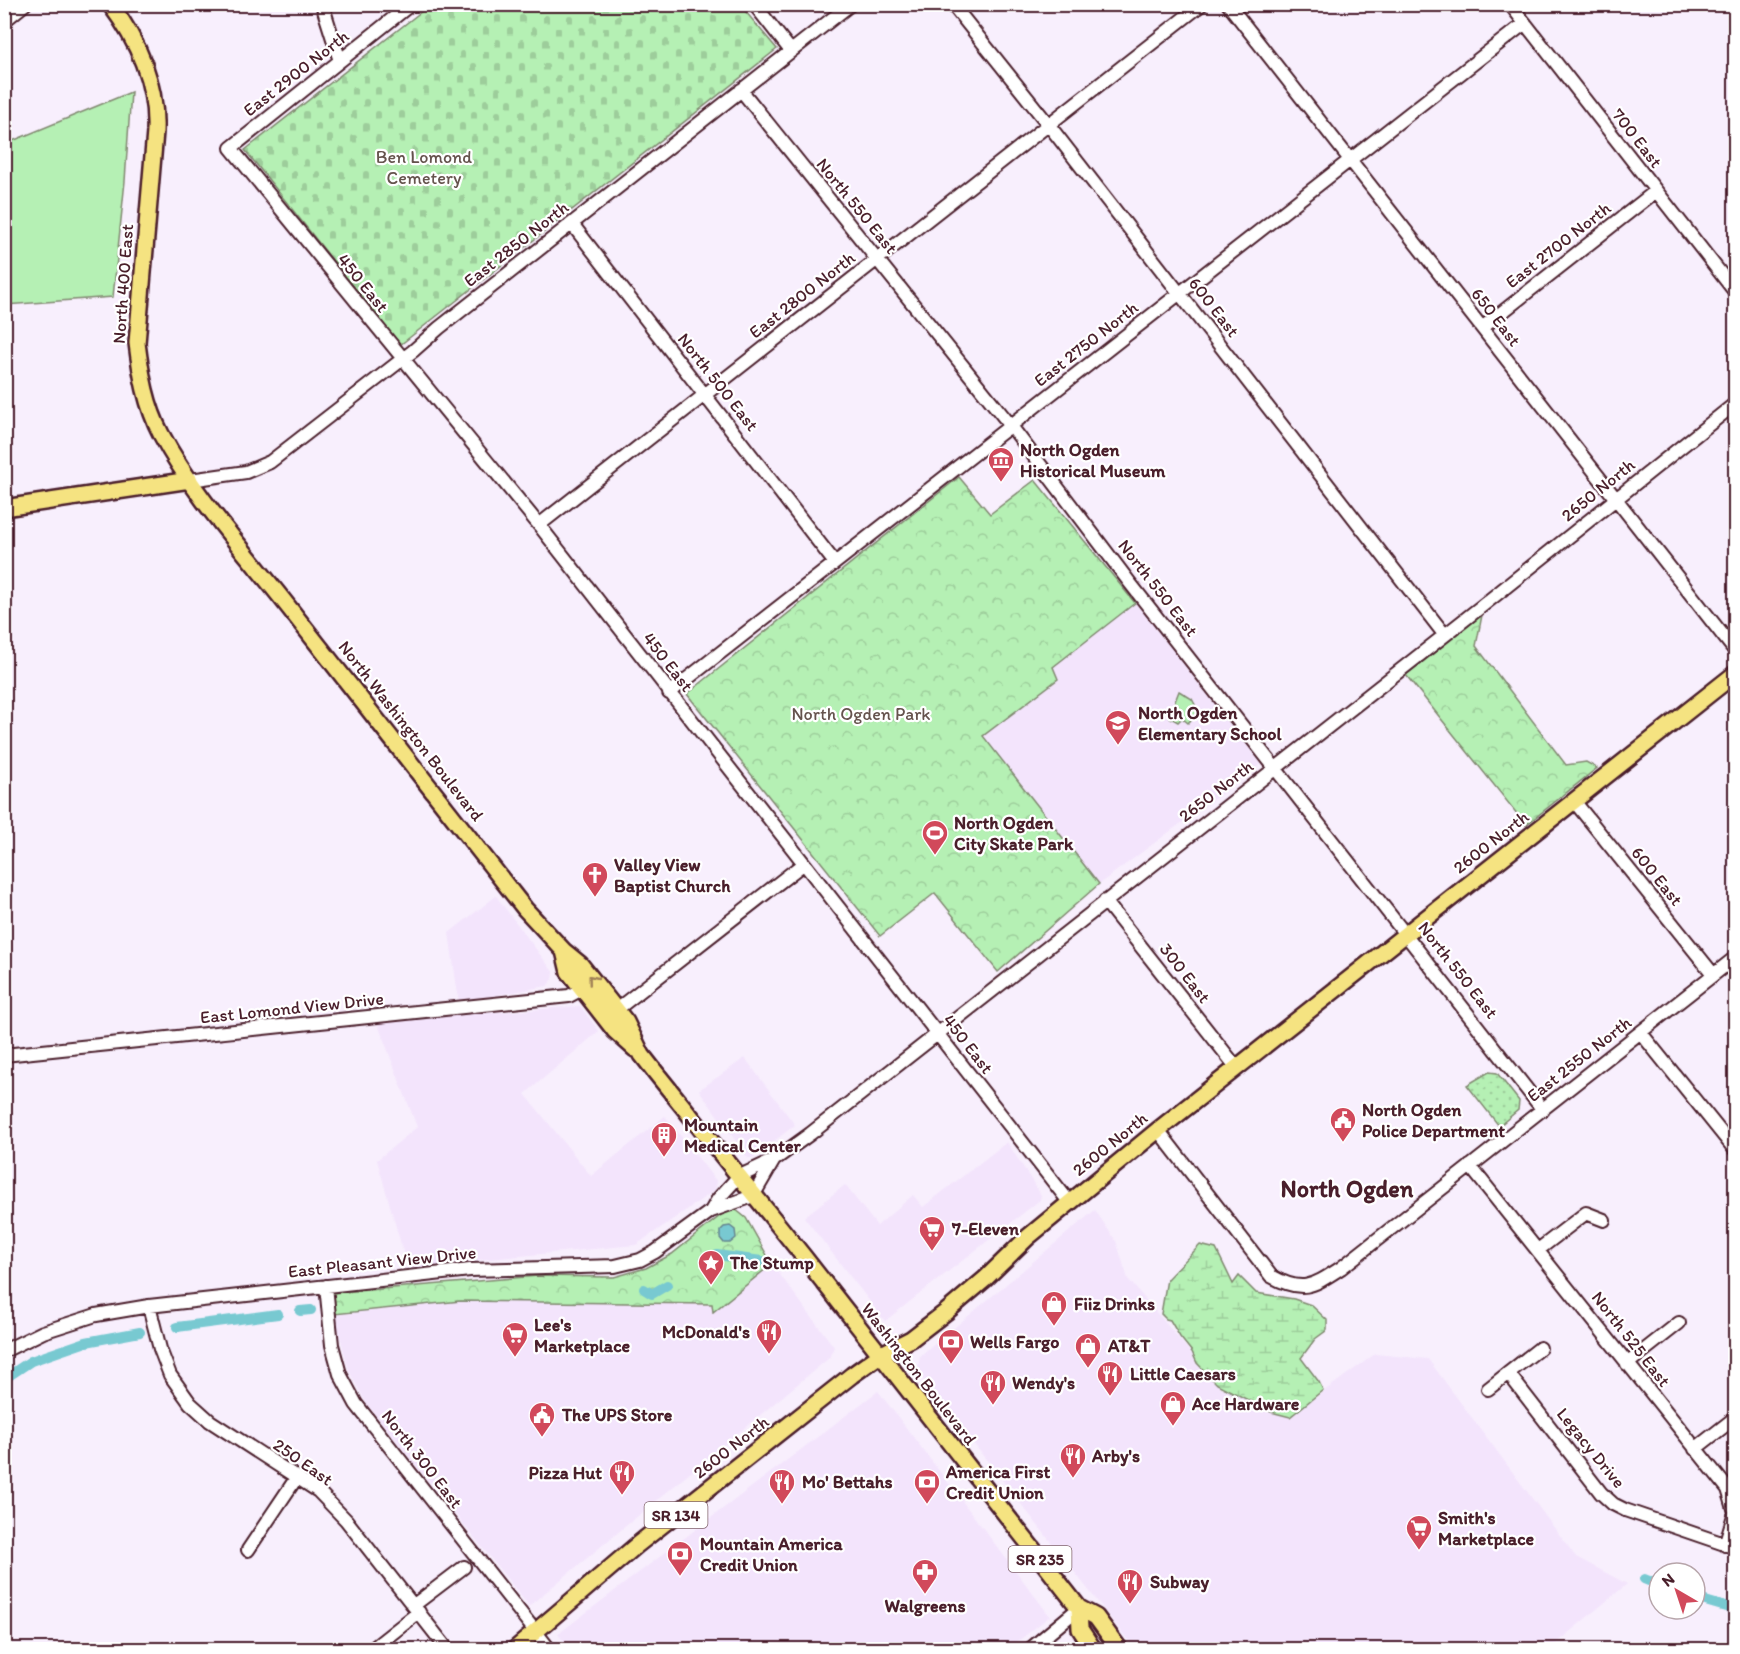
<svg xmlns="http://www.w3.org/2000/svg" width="1740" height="1654" font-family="Itim,sans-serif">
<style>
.built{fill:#f3e4fc}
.grass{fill:#b5f0b4;stroke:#808870;stroke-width:1.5}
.wetland{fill:url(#wetland-marsh);stroke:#808870;stroke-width:1.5}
.cemetery{fill:url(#cemetery-stones);stroke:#808870;stroke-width:1.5}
.park{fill:url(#park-crowns);stroke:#808870;stroke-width:1.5}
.garden{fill:url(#garden-dots);stroke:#808870;stroke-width:1.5}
.water{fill:#78c9d1;stroke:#66858f;stroke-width:1.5}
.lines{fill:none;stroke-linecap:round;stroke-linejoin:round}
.canal{stroke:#78c9d1;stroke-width:10}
.minor-casing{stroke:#4a1f2b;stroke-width:16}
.major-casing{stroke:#4a1f2b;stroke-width:20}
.minor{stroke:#fff;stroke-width:12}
.major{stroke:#f5e381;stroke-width:15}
.oneway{stroke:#a08156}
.labels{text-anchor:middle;stroke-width:4.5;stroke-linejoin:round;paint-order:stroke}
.shield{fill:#fff;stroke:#80626b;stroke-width:1.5}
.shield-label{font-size:16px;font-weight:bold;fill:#4a1f2b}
.street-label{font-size:18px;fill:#4a1f2b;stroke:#fff}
.park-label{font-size:18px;fill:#65534d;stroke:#fff}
.poi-label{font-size:18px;font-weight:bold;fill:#4a1f2b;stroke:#fff;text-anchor:start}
.district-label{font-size:24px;font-weight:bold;fill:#4a1f2b;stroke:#fff}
</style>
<defs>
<pattern id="wetland-marsh" width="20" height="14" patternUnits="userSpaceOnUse" patternTransform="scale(1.5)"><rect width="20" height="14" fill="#b5f0b4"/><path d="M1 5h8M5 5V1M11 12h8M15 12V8" fill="none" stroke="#9dcd9b"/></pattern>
<pattern id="cemetery-stones" width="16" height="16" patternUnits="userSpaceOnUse" patternTransform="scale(1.5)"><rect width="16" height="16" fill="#b5f0b4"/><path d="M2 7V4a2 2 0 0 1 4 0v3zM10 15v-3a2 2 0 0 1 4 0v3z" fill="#9dcd9b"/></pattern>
<pattern id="park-crowns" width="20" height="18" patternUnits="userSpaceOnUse" patternTransform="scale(1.5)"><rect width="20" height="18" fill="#b5f0b4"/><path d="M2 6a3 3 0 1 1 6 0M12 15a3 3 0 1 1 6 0" fill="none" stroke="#9dcd9b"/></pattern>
<pattern id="garden-dots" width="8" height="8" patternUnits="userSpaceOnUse" patternTransform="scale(1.5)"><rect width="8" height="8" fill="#b5f0b4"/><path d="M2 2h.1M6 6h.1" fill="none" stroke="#9dcd9b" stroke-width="1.8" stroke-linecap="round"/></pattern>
</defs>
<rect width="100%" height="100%" fill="#f8effd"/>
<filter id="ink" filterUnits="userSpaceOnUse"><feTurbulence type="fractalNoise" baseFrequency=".0167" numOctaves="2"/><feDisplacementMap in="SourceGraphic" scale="12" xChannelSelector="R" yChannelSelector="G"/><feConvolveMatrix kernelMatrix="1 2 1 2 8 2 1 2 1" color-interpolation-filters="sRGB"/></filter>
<g filter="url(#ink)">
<path class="built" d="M1135,603L1261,764L1099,884L983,736L1058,679L1053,667Z
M496,896L554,973L553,979L547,986L459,1002L449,933Z
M580,1006L599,1031L525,1094L591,1176L665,1116L717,1182L715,1190L636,1245L478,1260L408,1269L377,1160L417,1127L377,1022Z
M745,1058L795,1125L752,1158H748L699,1090Z
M1007,1142L1041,1195L1040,1200L885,1321L804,1217L845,1185L877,1226L913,1195L923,1207Z
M1095,1210L1116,1241L1128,1279L1220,1387L1290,1416L1375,1354L1428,1359L1576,1557L1627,1584L1549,1649H1135L922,1378L918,1367L920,1357L930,1348Z
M772,1264L834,1347L829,1358L529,1606L366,1403L349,1371L334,1314L461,1301L712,1304L713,1312Z
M878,1391L1050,1616L1008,1649H570L558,1634Z"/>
<path class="grass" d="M131,92L125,181L113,297L5,305V144Z"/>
<path class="wetland" d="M1200,1245L1216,1249L1233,1284L1239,1276L1256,1293L1294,1299L1311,1305L1327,1320V1330L1315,1339L1301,1358L1319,1382L1323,1390L1290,1417L1271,1412L1217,1384L1197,1363L1192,1352L1180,1337L1170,1320L1166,1319L1161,1314L1167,1279Z"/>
<path class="cemetery" d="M431,4L740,5L777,49L400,345L245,150Z"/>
<path class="park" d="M959,477L990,514L1035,480L1135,603L1053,667L1058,679L983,736L1099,884L998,972L935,893L880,936L687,694Z
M1482,615L1476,646L1566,765L1586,762L1597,768L1526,825L1406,675Z
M1179,691L1192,699L1199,712L1188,723L1182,718L1178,722L1169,717Z
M735,1209L746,1218L772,1264L713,1312L712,1304L461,1301L334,1314L332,1293L538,1276L614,1277L646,1268L672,1254L725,1212Z"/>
<path class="garden" d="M1489,1072L1497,1073L1519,1101L1518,1110L1499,1126L1467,1085Z"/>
<path class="water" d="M730,1226L735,1230L736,1238L730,1243H724L720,1238V1231L724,1227Z"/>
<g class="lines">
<path class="canal" d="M705,1260L717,1255L769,1262
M644,1289L652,1294L667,1285
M300,1311L311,1310
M177,1327L278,1314
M4,1379L31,1361L86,1342L140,1332
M1644,1579L1659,1585
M1695,1598L1736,1610"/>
<g class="minor-casing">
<path id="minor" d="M322,4L340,61
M411,4L231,148L539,525L1070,1203
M754,4L791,51
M952,4L1048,124L1444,634
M1228,4L1736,652
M1510,4L1736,293
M4,21L25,4
M741,90L1011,426L1130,583L1543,1110
M572,224L835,563
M1482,328L1656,191
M190,480L246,472L270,462L413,351L439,328L851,4
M539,525L1202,4
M669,693L1525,23
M1574,801L1713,974
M1105,901L1237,1068
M616,1010L803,864
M1641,1033L1736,1151
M4,1055L569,996L582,989
M1158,1130L1271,1276C1303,1294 1313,1286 1341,1268L1736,957
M1470,1166L1728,1489L1735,1512L1725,1545
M711,1211L718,1199L738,1177L774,1160L810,1134L1482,606L1736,403
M1538,1250L1586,1213L1604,1220
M326,1286L332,1345L340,1374L356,1404L550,1650
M149,1306L160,1349L170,1375L190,1403L210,1421L318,1491L346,1520L448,1650
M4,1351L43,1332L96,1315L149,1306L470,1270L615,1266L640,1260L655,1252L711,1211L753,1196L774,1160
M1627,1364L1679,1323
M1508,1373L1601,1493L1613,1504L1625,1510L1736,1548
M1488,1389L1540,1348
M1695,1449L1736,1417
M248,1550L297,1477
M414,1605L464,1567
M371,1650L419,1612
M1029,1650L1079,1608"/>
</g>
<g class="major-casing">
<path id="major" d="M110,4C138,41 157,85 155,132L137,343C141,375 146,405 161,434C195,498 246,552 290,609C369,709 446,809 525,909L564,951L580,964L626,1022L642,1055L656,1073L804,1257L1079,1608L1096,1617L1120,1650
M4,508L190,480
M564,951L569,972L615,1031L635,1049
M1079,1608L1080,1629L1094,1650
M514,1650L637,1545L852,1375L880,1355L911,1339L946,1312L985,1279L1028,1237L1158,1130L1736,673"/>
</g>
<use href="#minor" class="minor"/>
<use href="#major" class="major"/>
</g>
<defs><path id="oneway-chevron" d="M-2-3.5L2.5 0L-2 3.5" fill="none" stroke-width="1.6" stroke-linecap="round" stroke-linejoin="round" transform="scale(1.5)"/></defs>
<use class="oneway" href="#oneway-chevron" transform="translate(592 979) rotate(-129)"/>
</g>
<defs>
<g id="museum-pin" transform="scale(1.35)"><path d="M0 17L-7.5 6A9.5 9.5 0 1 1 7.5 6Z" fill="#d1495b" stroke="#fff"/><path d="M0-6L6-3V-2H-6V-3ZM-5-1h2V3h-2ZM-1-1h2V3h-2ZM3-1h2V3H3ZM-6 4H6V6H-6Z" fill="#fff"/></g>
<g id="school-pin" transform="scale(1.35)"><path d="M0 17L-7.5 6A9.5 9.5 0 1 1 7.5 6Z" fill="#d1495b" stroke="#fff"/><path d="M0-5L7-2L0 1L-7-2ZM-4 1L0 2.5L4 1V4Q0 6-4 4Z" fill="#fff"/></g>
<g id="stadium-pin" transform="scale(1.35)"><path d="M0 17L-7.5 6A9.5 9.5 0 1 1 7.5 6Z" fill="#d1495b" stroke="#fff"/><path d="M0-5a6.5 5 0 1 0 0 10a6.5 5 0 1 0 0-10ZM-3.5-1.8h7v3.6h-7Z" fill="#fff"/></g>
<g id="church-pin" transform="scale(1.35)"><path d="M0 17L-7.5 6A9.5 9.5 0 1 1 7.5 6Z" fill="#d1495b" stroke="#fff"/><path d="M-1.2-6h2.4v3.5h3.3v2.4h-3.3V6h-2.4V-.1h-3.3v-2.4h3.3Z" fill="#fff"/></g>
<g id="civic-pin" transform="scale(1.35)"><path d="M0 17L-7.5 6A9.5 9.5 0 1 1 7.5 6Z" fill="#d1495b" stroke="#fff"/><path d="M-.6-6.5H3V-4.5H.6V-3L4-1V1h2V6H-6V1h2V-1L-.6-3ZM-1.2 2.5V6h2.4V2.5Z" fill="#fff"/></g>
<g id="building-pin" transform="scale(1.35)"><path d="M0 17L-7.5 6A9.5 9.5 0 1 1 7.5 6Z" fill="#d1495b" stroke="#fff"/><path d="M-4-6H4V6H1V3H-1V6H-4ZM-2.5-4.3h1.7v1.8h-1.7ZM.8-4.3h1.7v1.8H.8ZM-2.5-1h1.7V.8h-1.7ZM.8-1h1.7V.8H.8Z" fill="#fff"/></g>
<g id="supermarket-pin" transform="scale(1.35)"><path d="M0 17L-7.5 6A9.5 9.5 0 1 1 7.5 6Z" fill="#d1495b" stroke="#fff"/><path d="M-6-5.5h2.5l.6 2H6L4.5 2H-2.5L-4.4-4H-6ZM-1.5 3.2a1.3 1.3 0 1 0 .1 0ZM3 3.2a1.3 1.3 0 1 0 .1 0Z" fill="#fff"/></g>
<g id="sight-pin" transform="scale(1.35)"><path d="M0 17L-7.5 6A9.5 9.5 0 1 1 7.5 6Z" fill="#d1495b" stroke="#fff"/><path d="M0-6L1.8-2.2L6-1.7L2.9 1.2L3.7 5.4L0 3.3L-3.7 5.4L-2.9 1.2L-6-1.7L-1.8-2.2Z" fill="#fff"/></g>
<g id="shop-pin" transform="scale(1.35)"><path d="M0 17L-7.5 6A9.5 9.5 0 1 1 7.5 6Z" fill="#d1495b" stroke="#fff"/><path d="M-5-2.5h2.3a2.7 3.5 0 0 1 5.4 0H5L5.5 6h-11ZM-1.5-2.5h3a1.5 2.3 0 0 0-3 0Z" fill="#fff"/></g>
<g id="restaurant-pin" transform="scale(1.35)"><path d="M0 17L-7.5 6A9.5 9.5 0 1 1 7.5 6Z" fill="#d1495b" stroke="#fff"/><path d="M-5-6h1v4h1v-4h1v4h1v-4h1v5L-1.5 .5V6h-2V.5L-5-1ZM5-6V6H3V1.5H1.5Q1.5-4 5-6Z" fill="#fff"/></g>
<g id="bank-pin" transform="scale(1.35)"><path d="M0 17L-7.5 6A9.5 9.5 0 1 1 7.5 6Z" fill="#d1495b" stroke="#fff"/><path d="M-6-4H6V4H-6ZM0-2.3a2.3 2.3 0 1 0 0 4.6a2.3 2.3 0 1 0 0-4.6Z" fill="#fff"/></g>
<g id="pharmacy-pin" transform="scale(1.35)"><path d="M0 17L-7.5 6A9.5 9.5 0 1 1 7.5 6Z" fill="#d1495b" stroke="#fff"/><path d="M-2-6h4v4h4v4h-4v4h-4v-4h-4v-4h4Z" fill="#fff"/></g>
</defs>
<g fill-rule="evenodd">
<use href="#museum-pin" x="1001" y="460"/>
<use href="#school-pin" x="1118" y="723"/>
<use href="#stadium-pin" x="935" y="833"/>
<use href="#church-pin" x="595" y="875"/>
<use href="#civic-pin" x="1343" y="1120"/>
<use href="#building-pin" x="664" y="1135"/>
<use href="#supermarket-pin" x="932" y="1229"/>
<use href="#sight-pin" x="711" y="1263"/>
<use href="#shop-pin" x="1054" y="1304"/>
<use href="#restaurant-pin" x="769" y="1332"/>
<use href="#supermarket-pin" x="515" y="1335"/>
<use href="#bank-pin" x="951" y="1342"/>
<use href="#shop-pin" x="1088" y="1346"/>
<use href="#restaurant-pin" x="1110" y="1374"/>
<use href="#restaurant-pin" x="993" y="1383"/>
<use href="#shop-pin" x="1173" y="1404"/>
<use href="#civic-pin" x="542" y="1415"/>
<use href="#restaurant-pin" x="1073" y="1456"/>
<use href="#restaurant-pin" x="622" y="1473"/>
<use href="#restaurant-pin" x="782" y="1482"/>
<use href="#bank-pin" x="927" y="1482"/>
<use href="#supermarket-pin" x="1419" y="1528"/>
<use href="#bank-pin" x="680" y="1554"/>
<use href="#pharmacy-pin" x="925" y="1572"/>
<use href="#restaurant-pin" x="1130" y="1582"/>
</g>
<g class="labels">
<g class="shield">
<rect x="644.5" y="1502" width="63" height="26" rx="4.5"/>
<rect x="1008.5" y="1546" width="63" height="26" rx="4.5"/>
</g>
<g class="shield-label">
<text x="676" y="1521">SR 134</text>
<text x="1040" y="1565">SR 235</text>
</g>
<g class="street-label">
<text transform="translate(296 73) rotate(-38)" y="6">East 2900 North</text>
<text transform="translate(1637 138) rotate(52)" y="6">700 East</text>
<text transform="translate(857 206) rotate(51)" y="6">North 550 East</text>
<text transform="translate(516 244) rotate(-38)" y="6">East 2850 North</text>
<text transform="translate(1558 245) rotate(-38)" y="6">East 2700 North</text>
<text transform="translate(363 283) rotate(51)" y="6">450 East</text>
<text transform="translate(123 284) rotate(-86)" y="6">North 400 East</text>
<text transform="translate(802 295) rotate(-38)" y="6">East 2800 North</text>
<text transform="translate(1214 307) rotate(52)" y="6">600 East</text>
<text transform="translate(1496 317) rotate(52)" y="6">650 East</text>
<text transform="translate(1086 344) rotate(-38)" y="6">East 2750 North</text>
<text transform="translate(718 382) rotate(52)" y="6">North 500 East</text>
<text transform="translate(1598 490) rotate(-39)" y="6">2650 North</text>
<text transform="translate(1158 588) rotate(52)" y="6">North 550 East</text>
<text transform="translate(668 662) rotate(52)" y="6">450 East</text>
<text transform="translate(411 731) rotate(52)" y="6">North Washington Boulevard</text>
<text transform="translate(1216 791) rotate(-38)" y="6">2650 North</text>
<text transform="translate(1491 842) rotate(-38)" y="6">2600 North</text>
<text transform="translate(1657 876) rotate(51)" y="6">600 East</text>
<text transform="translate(1458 970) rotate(52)" y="6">North 550 East</text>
<text transform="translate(1185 973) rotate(52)" y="6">300 East</text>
<text transform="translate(292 1008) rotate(-6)" y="6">East Lomond View Drive</text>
<text transform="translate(968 1044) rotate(52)" y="6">450 East</text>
<text transform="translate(1579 1059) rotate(-38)" y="6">East 2550 North</text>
<text transform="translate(1110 1144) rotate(-39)" y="6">2600 North</text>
<text transform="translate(382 1262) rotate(-6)" y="6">East Pleasant View Drive</text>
<text transform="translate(1631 1339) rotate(52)" y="6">North 525 East</text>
<text transform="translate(919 1374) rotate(52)" y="6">Washington Boulevard</text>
<text transform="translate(731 1447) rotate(-38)" y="6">2600 North</text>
<text transform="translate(1591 1448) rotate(51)" y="6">Legacy Drive</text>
<text transform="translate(422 1459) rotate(52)" y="6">North 300 East</text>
<text transform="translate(303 1462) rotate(35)" y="6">250 East</text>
</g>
<g class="park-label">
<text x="424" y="163">Ben Lomond<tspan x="424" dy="21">Cemetery</tspan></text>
<text x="861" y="720">North Ogden Park</text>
</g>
<g class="poi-label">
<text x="1020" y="456">North Ogden<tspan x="1020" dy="21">Historical Museum</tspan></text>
<text x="1138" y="719">North Ogden<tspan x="1138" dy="21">Elementary School</tspan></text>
<text x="954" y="829">North Ogden<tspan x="954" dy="21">City Skate Park</tspan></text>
<text x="614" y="871">Valley View<tspan x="614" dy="21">Baptist Church</tspan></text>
<text x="1362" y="1116">North Ogden<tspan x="1362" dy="21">Police Department</tspan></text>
<text x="684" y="1131">Mountain<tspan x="684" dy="21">Medical Center</tspan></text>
<text x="952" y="1235">7-Eleven</text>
<text x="730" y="1269">The Stump</text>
<text x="1074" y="1310">Fiiz Drinks</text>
<text x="534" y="1331">Lee's<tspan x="534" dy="21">Marketplace</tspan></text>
<text x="750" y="1338" text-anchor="end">McDonald's</text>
<text x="970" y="1348">Wells Fargo</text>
<text x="1108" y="1352">AT&amp;T</text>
<text x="1130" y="1380">Little Caesars</text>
<text x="1012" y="1389">Wendy's</text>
<text x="1192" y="1410">Ace Hardware</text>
<text x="562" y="1421">The UPS Store</text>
<text x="1092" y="1462">Arby's</text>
<text x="946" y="1478">America First<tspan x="946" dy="21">Credit Union</tspan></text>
<text x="602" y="1479" text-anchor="end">Pizza Hut</text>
<text x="802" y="1488">Mo' Bettahs</text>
<text x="1438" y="1524">Smith's<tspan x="1438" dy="21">Marketplace</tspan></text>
<text x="700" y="1550">Mountain America<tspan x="700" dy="21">Credit Union</tspan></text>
<text x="1150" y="1588">Subway</text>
<text x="925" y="1612" text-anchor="middle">Walgreens</text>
</g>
<g class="district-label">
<text x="1347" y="1197">North Ogden</text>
</g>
</g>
<rect width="1740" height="1654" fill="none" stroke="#fff" stroke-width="24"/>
<rect x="12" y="12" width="1716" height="1630" fill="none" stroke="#4a1f2b" stroke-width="2" filter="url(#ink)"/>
<g transform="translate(1677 1591) rotate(321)"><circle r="28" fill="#ffffff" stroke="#b7a5aa" stroke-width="1.5"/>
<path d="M0-4.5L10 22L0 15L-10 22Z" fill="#d1495b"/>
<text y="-9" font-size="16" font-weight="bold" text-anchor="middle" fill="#4a1f2b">N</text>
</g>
</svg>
